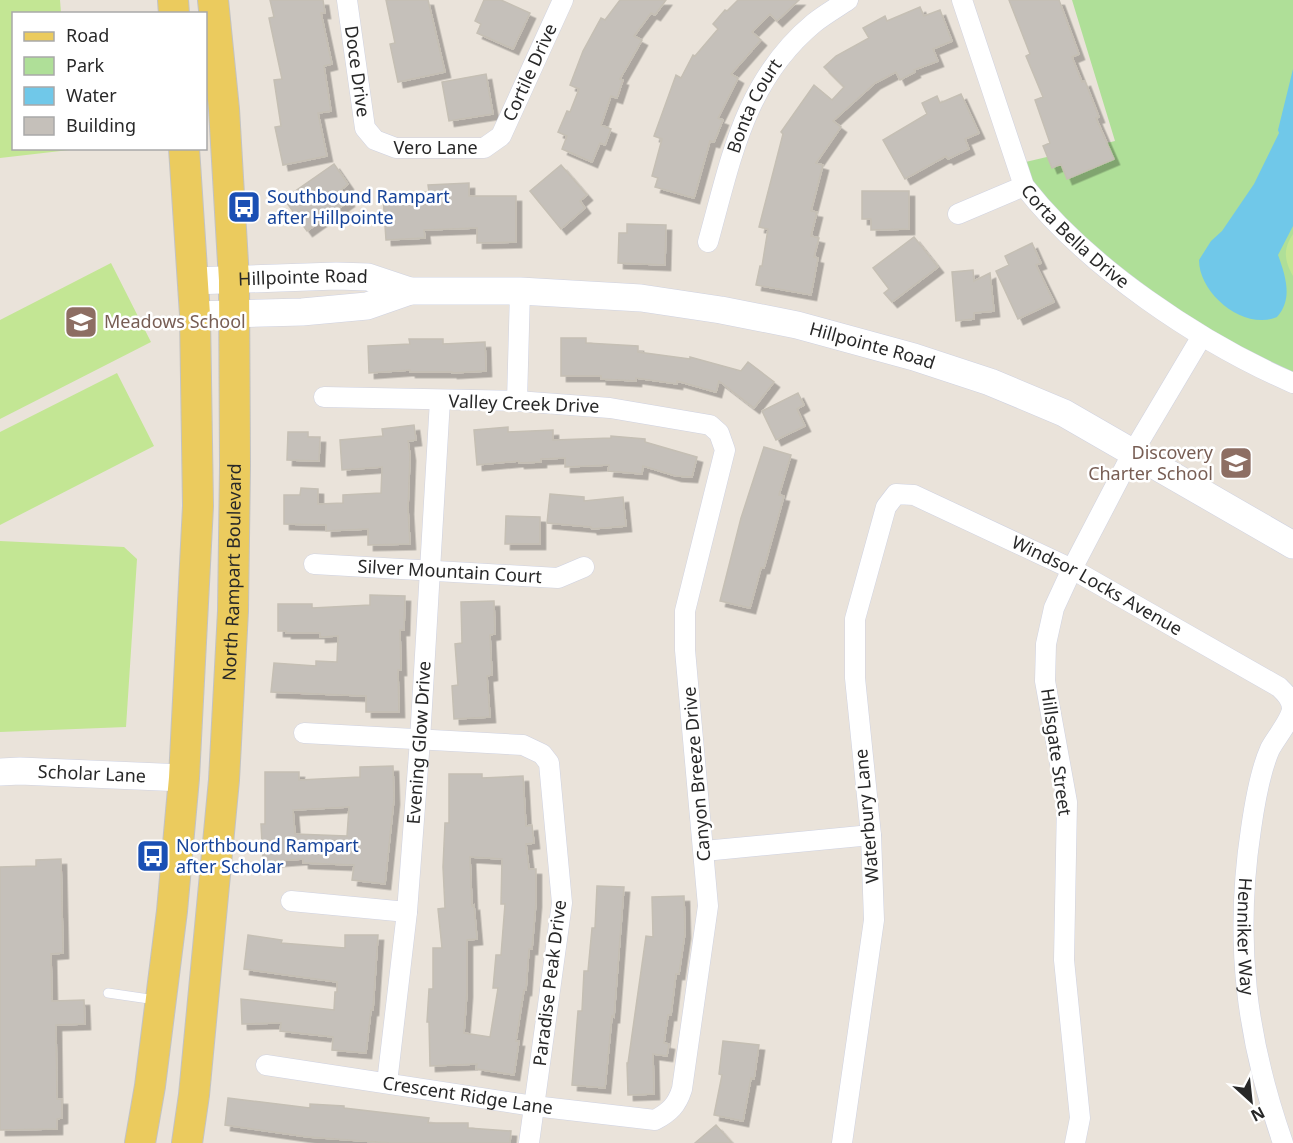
<svg xmlns="http://www.w3.org/2000/svg" width="1293" height="1143" font-family="'Noto Sans',sans-serif">
<style>
.green{fill:#afdf98}
.pitch{fill:#c3e694}
.water{fill:#70c8e9}
.building{fill:#c5c0ba;stroke:#c5bfb4;stroke-width:1.5;fill-rule:evenodd;filter:url(#shadow)}
.lines{fill:none;stroke-linecap:round;stroke-linejoin:round}
.lane-casing{stroke:#cfd2e1;stroke-width:10}
.street-casing{stroke:#cfd2e1;stroke-width:21}
.secondary-casing{stroke:#cfd2e1;stroke-width:28}
.primary-casing{stroke:#c3c3c3;stroke-width:32}
.lane{stroke:#fff;stroke-width:9}
.street{stroke:#fff;stroke-width:20}
.secondary{stroke:#fff;stroke-width:27}
.primary{stroke:#ebcb5e;stroke-width:30}
.labels{text-anchor:middle;stroke-width:5;stroke-linejoin:round;paint-order:stroke}
.street-label{font-size:18px;fill:#282828;stroke:#fff}
.transit-label{font-size:18px;fill:#164399;stroke:#fff;text-anchor:start}
.education-label{font-size:18px;fill:#785e54;stroke:#fff;text-anchor:start}
</style>
<defs>
<filter id="shadow"><feDropShadow dx="5.5" dy="5.5" stdDeviation="0" flood-color="#0004"/></filter>
</defs>
<rect width="100%" height="100%" fill="#eae3da"/>
<path class="green" d="M1072,0H1293V383L1202,336L1081,245L1017,164L1115,141Z"/>
<path class="pitch" d="M0,0H60L61,13L14,14V148L78,149L0,158Z
M1293,234V276C1284,260 1283,249 1293,234Z
M111,263L151,342L0,419V320Z
M117,373L154,446L0,525V432Z
M0,541L124,547L137,559L126,727L0,732Z"/>
<path class="water" d="M1293,69V226L1278,255C1286,277 1293,299 1277,317C1244,331 1199,294 1199,260L1211,241L1222,231L1254,184L1279,133L1278,130Z"/>
<path class="building" d="M270,0H323L325,13H321L332,64L324,66L331,111L318,113L327,156L283,165L275,127L281,126L274,80L282,79L269,18L274,17Z
M386,0H428L445,72L398,82L390,44L395,43Z
M484,0H501L530,13L513,49L477,33L481,24L475,21Z
M620,0H666L655,15L651,13L634,36L642,40L620,79L623,80L617,98L611,96L601,125L611,129L605,145L600,143L592,162L562,149L567,136L558,132L567,111L570,112L579,89L570,85L583,51L601,18L605,20Z
M738,0H799L777,21L770,14L752,32L761,40L731,74L738,78L718,118L723,120L714,142L710,141L694,198L655,187L658,178L652,176L662,139L654,136L676,75L681,78L693,55L695,56L718,29L713,24L725,10L727,11Z
M1009,0H1059L1079,54L1072,57L1082,82L1085,81L1099,117L1096,118L1114,159L1067,179L1061,164L1052,168L1043,146L1050,143L1035,100L1043,97L1026,56L1030,54Z
M920,7L924,16L940,10L952,41L933,49L938,61L914,70L915,72L900,80L896,72L875,83L833,121L841,127L816,163L823,165L811,211L817,212L811,236L819,238L814,257L818,258L811,295L756,285L760,266H762L768,229L759,227L783,134L781,132L814,85L832,100L844,87L824,67L836,56L869,38L863,28L885,16L887,21Z
M486,74L493,114L449,121L442,82Z
M961,94L979,133L965,139L969,149L948,159L946,156L905,179L883,140L927,114L922,103L937,96L940,103Z
M334,164L348,184L341,190L349,201L307,231L284,199Z
M561,165L587,195L580,201L585,208L561,229L530,191Z
M469,183V196H516V242L477,243V228L424,230L425,238L386,240L383,196L429,192L428,185Z
M862,191H909V229L871,230V219H862Z
M627,224L666,225L665,265L618,263L619,233H627Z
M914,237L938,267L892,302L884,293L889,289L873,268Z
M1032,243L1041,263L1036,265L1054,302L1018,319L996,271L1009,265L1005,256Z
M973,270L974,281L990,273L994,311L974,313V319L956,321L952,272Z
M561,338H586V343L638,346V352L690,359V357L741,371L748,362L774,382L754,408L719,381L716,392L677,381V384L636,378V381L601,379V376H561Z
M409,339H443V344L485,342L486,371L452,373V372H410V370L369,373L368,346L410,344Z
M798,393L804,405L797,409L805,426L776,440L762,411Z
M414,425L416,440L408,441L410,455L408,509L410,544L368,545V529L326,531V525L284,524V495H300L301,488L318,489V504L343,503V495L381,493L382,467L342,470L340,440L383,436L382,429Z
M508,427V432L553,430V440L611,438V436L645,439V442L697,457L692,477L676,476L643,466L642,474L608,471L609,465L565,467V458L541,459V462L519,463V461L477,465L474,430Z
M288,432H308V437H320L319,461L287,460Z
M764,447L791,455L779,495L784,496L764,568H761L750,608L720,601L741,518Z
M550,494L584,497V501L623,497L626,526L592,529L591,527L547,523Z
M506,516L540,517V544H505Z
M370,595L405,596L404,630H400L401,670H398L399,712H366V696L271,692L274,663L316,666V661L337,662L338,636L320,637V633H286V631H278V604H312V608L370,605Z
M494,601L495,634L490,635L492,675L487,676L490,717L454,719L452,686L458,685L455,644L462,643L461,602Z
M393,766L394,799L385,884L352,880L354,865L303,863V859L263,862L261,824H265V772H299V780L360,777V767ZM349,807L347,836L295,834L293,810Z
M449,774H482V778L523,776L526,826L532,825L534,843L526,844L529,869H536V902L532,949H529L526,990H524L516,1041H519L514,1075L476,1069L477,1064L430,1066L429,1022H427L429,989H433V948H442L438,909L445,908L443,867L445,823H449ZM470,857L502,859L501,904H505L501,955H496L493,988H498L490,1037L464,1033L467,992V940L477,939L474,905L472,906Z
M61,859L63,953L51,954L52,1001L84,1000L85,1024L56,1025L57,1099H62V1118L57,1119V1129L0,1130V867L36,866V860Z
M597,886L624,887L614,1017L612,1016L605,1088L572,1085L578,1011H582L584,971H588L592,928H595Z
M684,896L685,933L679,974H676L671,1015H668L664,1043L669,1044L667,1056L653,1054L654,1094L628,1095L627,1063H628L646,936L653,937L652,897Z
M248,935L282,940L281,943L345,948V935H378L373,1010H371L366,1053L332,1050L333,1037L280,1031L281,1023L242,1024L241,999L334,1010L335,992H337V982L244,969Z
M723,1041L759,1045L754,1079L751,1078L743,1121L714,1115L722,1075L719,1074Z
M228,1098L310,1108V1104L344,1106V1108L429,1118L428,1123H468V1128L511,1131L510,1143H390L308,1137L225,1125Z
M716,1125L732,1143H695Z"/>
<g class="lines">
<g class="lane-casing">
<path id="lane" d="M108,993L156,1000"/>
</g>
<g class="street-casing">
<g id="street">
<path id="s1" d="M347,0L365,128L375,140L396,148H484L501,136L563,0"/>
<path id="s2" d="M962,0L1024,186C1087,267 1199,342 1293,383"/>
<path d="M958,214L1024,186"/>
<path id="s3" d="M708,242C731,160 744,81 814,23C824,15 836,8 848,0"/>
<path d="M517,401L520,291"/>
<path id="s4" d="M314,564L558,578L584,567"/>
<path d="M304,733L523,745L542,754L549,763L562,903L529,1143"/>
<path d="M704,851L871,835"/>
<path d="M291,901L407,912"/>
<path id="s5" d="M266,1065L534,1106L655,1120C670,1112 677,1105 682,1089L708,906L685,650V611L725,450L719,433L710,425L610,408L517,401L324,397"/>
<path id="s6" d="M387,1083L407,912L420,740L440,400"/>
<path id="s7" d="M842,1143L874,920L871,835L855,678V619L886,507L896,494L914,495L1072,569L1279,687C1285,693 1292,699 1292,709C1291,720 1275,739 1270,749C1261,769 1254,808 1251,829C1234,941 1246,1037 1283,1143"/>
<path d="M1075,1143L1080,1118L1064,960L1067,802L1045,681L1046,644L1054,608L1072,569L1133,452L1202,336"/>
</g>
</g>
<g class="secondary-casing">
<g id="secondary">
<path id="s8" d="M193,281L336,276L368,277L410,291H520L641,298L721,310L797,325L914,357L990,382L1064,413L1293,545"/>
<path d="M195,315L302,312L367,306L410,291"/>
<path id="s9" d="M0,772L20,771L184,778"/>
</g>
</g>
<g class="primary-casing">
<g id="primary">
<path d="M173,0L174,14"/>
<path d="M140,1143L150,1086L172,911L184,778L198,506L195,315L184,148"/>
<path id="s10" d="M187,1143L194,1095L224,780L233,611L235,466L234,280L224,109L213,0"/>
</g>
</g>
<use href="#lane" class="lane"/>
<use href="#street" class="street"/>
<use href="#secondary" class="secondary"/>
<use href="#primary" class="primary"/>
</g>
<defs>
<g id="bus-square" transform="scale(1.725)"><rect x="-9" y="-9" width="18" height="18" rx="4" fill="#1a4fb4" stroke="#fff"/><path d="M-5-6H5V4H4V6H2V4H-2V6H-4V4H-5ZM-3.5-4V0h7V-4ZM-3.5 1.2v1.5H-2V1.2ZM2 1.2v1.5H3.5V1.2Z" fill="#fff"/></g>
<g id="school-square" transform="scale(1.725)"><rect x="-9" y="-9" width="18" height="18" rx="4" fill="#8d6e63" stroke="#fff"/><path d="M0-5L7-2L0 1L-7-2ZM-4 1L0 2.5L4 1V4Q0 6-4 4Z" fill="#fff"/></g>
</defs>
<g fill-rule="evenodd">
<use href="#bus-square" x="244" y="207"/>
<use href="#school-square" x="81" y="322"/>
<use href="#school-square" x="1236" y="463"/>
<use href="#bus-square" x="153" y="856"/>
</g>
<g class="labels">
<g class="street-label">
<text dy="6" stroke="none"><textPath href="#s1" startOffset="72">Doce Drive</textPath></text>
<text dy="6" stroke="none"><textPath href="#s1" startOffset="346">Cortile Drive</textPath></text>
<text dy="6" stroke="none"><textPath href="#s3" startOffset="144">Bonta Court</textPath></text>
<text dy="6" stroke="none"><textPath href="#s1" startOffset="207">Vero Lane</textPath></text>
<text dy="6" stroke="none"><textPath href="#s2" startOffset="268">Corta Bella Drive</textPath></text>
<text dy="6" stroke="none"><textPath href="#s8" startOffset="110">Hillpointe Road</textPath></text>
<text dy="6" stroke="none"><textPath href="#s8" startOffset="687">Hillpointe Road</textPath></text>
<text transform="translate(524 404) rotate(2)" y="6">Valley Creek Drive</text>
<text dy="6" stroke="none"><textPath href="#s10" startOffset="573">North Rampart Boulevard</textPath></text>
<text dy="6" stroke="none"><textPath href="#s4" startOffset="136">Silver Mountain Court</textPath></text>
<text dy="6" stroke="none"><textPath href="#s7" startOffset="882">Windsor Locks Avenue</textPath></text>
<text dy="6" stroke="none"><textPath href="#s6" startOffset="342">Evening Glow Drive</textPath></text>
<text transform="translate(1056 752) rotate(82)" y="6">Hillsgate Street</text>
<text dy="6" stroke="none"><textPath href="#s9" startOffset="92">Scholar Lane</textPath></text>
<text transform="translate(697 774) rotate(-95)" y="6">Canyon Breeze Drive</text>
<text transform="translate(867 816) rotate(-95)" y="6">Waterbury Lane</text>
<text dy="6" stroke="none"><textPath href="#s7" startOffset="1353">Henniker Way</textPath></text>
<text transform="translate(550 983) rotate(-83)" y="6">Paradise Peak Drive</text>
<text dy="6" stroke="none"><textPath href="#s5" startOffset="204">Crescent Ridge Lane</textPath></text>
</g>
<g class="transit-label">
<text x="267" y="203">Southbound Rampart<tspan x="267" dy="21">after Hillpointe</tspan></text>
<text x="176" y="852">Northbound Rampart<tspan x="176" dy="21">after Scholar</tspan></text>
</g>
<g class="education-label">
<text x="104" y="328">Meadows School</text>
<text x="1213" y="459" text-anchor="end">Discovery<tspan x="1213" dy="21">Charter School</tspan></text>
</g>
</g>
<rect x="12" y="12" width="195" height="138" fill="#ffffff" stroke="#a9a9a9" stroke-width="1.5"/>
<rect x="24" y="32" width="30" height="9" fill="#ebcb5e" stroke="#a9a9a9" stroke-width="1.5"/>
<text x="66" y="42" font-size="18" fill="#282828">Road</text>
<rect x="24" y="57" width="30" height="18" fill="#afdf98" stroke="#a9a9a9" stroke-width="1.5"/>
<text x="66" y="72" font-size="18" fill="#282828">Park</text>
<rect x="24" y="87" width="30" height="18" fill="#70c8e9" stroke="#a9a9a9" stroke-width="1.5"/>
<text x="66" y="102" font-size="18" fill="#282828">Water</text>
<rect x="24" y="117" width="30" height="18" fill="#c5c0ba" stroke="#a9a9a9" stroke-width="1.5"/>
<text x="66" y="132" font-size="18" fill="#282828">Building</text>
<g transform="translate(1251 1101) rotate(153)" stroke="#ffffff" stroke-width="4.5" paint-order="stroke">
<path d="M0-4.5L10 22L0 15L-10 22Z" fill="#282828"/>
<text y="-9" font-size="16" font-weight="bold" text-anchor="middle" fill="#282828">N</text>
</g>
</svg>
